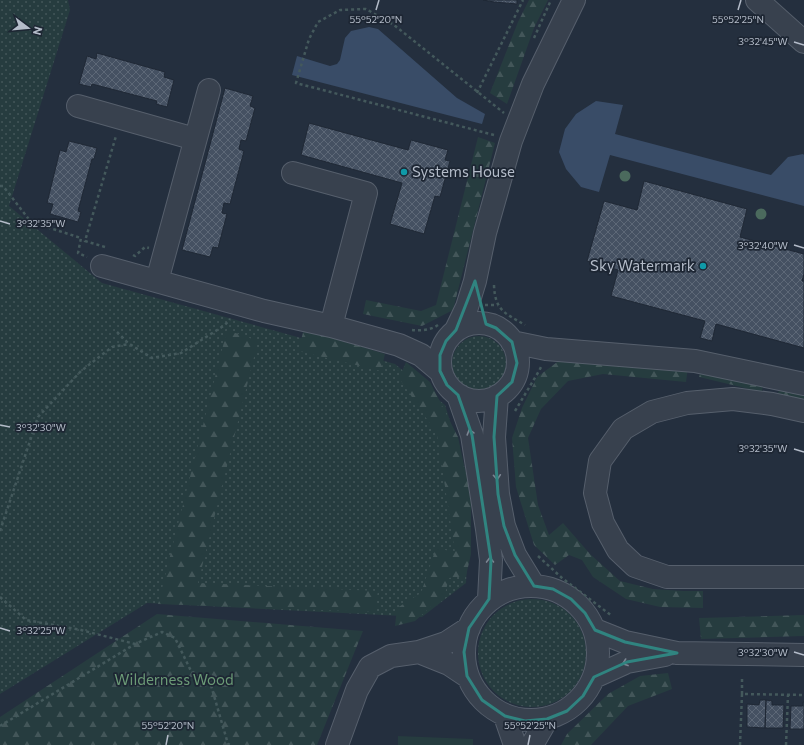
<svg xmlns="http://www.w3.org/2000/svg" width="804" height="745" font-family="Commissioner,sans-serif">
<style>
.green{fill:url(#green-dots)}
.forest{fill:url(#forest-firs)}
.pitch{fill:#263c3f}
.water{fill:#394c67}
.building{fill:url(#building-cross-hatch);stroke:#1f2835}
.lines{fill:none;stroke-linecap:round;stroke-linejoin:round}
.minor-casing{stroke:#565f6c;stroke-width:24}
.path{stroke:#44595c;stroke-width:2.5;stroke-dasharray:3 3;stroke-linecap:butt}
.minor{stroke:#38414e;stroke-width:22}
.tree{fill:#4b6a5d}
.oneway{stroke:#7c8592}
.marked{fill:none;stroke:#308480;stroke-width:3;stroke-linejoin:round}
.ticks{fill:none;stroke:#b4bcc9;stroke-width:1.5}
.culture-dot{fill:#0f9aa8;stroke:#1d2633;stroke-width:1.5}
.labels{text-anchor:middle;stroke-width:3.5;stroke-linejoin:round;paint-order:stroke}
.poi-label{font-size:15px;fill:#b4bcc9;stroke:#1d2633;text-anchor:start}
.park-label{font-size:15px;fill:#6b9a76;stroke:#1d2633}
.ticks-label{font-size:10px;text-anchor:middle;fill:#b4bcc9;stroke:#1d2633;stroke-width:3.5;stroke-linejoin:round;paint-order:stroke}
</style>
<defs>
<pattern id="green-dots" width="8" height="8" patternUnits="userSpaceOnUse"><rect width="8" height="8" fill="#263c3f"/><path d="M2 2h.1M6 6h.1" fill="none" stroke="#435659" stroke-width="1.8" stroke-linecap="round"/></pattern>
<pattern id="forest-firs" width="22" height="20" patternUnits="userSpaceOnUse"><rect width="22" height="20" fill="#263c3f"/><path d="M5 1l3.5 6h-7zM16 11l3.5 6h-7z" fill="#435659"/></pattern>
<pattern id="building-cross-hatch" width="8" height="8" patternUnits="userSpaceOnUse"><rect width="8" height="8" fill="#455162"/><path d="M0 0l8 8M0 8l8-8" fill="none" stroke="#5d6877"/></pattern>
</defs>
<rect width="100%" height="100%" fill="#242f3e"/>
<path class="green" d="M0,0H68L70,10L9,206L102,283L395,364L445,405L471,488L466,583L422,617L147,603L0,694Z
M452 363a27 27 0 1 1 54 0a27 27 0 1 1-54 0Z
M478 653a54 54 0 1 1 108 0a54 54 0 1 1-108 0Z"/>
<path class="forest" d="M529,0H548L534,28L507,104L490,93L518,22Z
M478,137L495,143L453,310L422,326L363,314L366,300L421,311L436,305Z
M304,329L385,354L381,371L298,351Z
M227,330L258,341L198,583L378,591L374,612L158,604Z
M560,360L688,367L686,382L603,374L568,381L541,409L528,438L538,505L549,535L563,523L590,554L620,581L653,589L684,591H703V608L660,607L626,599L593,577L582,560L569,555L555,565L534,545L516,487L512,438L522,408L537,377Z
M406,362L430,382L458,437L471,498V554L466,576L449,578L445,594L415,621L395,626L397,608L421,593L436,548L455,552L437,434L399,378Z
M702,368L763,380L762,392L699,377Z
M780,387L804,392V403L777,396Z
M157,614L363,631L317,745H0V717Z
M804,615V636L701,639L699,618Z
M668,673L672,689L628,706L591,745H561L567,734L608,694L640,676Z"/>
<path class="pitch" d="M398,736L473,739V745H398Z"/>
<path class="water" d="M369,27L378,29L457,98L485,114L482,124L292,75L297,56L330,66L337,64L340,60L345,38L351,31Z
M596,101L623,105L615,134L771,175L788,157L803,154L804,155V206L610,155L599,192L581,187L566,169L559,152L565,129L576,114Z"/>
<path class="building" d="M483,0H517V4L494,2Z
M97,53L165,72L164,77L174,80L167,107L156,104L157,101L92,84L91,87L79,84L87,56L96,59Z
M225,88L253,96L250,106L255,108L246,141L241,140L239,149L244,151L230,204L224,203L222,213L227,214L218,248L213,247L210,257L182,250Z
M309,123L408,150L411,140L448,150L445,160L450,161L440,197L435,196L424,234L390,224L402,183L301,155Z
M69,141L97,148L94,159H92L78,211L81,212L78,222L50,214L53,204L47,203L60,150L66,152Z
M644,181L747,209L740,237L804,254V274L802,281H804V348L716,324L712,341L700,338L705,321L611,296L618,270L587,261L604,201L637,210Z
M760,700H766L765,728L747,727V704L759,705Z
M766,700L772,701V705H784L783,728H765Z
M803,702H804V729H790L791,706H803Z"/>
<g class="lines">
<g class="minor-casing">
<path id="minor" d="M757,0L804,42
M78,106L195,139
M293,173L366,193L331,326
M102,266L264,311L331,326L399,345L421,355L440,371
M157,281L209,90
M440 362a39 39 0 1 1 78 0a39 39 0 1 1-78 0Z
M456,330L467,307L475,281L485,233L511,141L533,84L574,0
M512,342L546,349L695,361L804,384
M458,395L472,435L487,529L491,560L489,599
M497,396L494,437L498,494L504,526L515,555L534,586
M804,411L772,404L733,399L687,403L652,412L623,429L600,461L595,493L603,523L618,550L635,566L667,577H804
M464 653a67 67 0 1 1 134 0a67 67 0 1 1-134 0Z
M595,630L625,642L677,653L804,655
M419,652L449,664L467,676
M594,677L627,662L665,655
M505,716L515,745
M337,745L357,690L370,667L391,656L419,652L446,643L469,628
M532,745L547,719"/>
</g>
<path class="path" d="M534,38L551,0
M477,93L523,0
M494,135L296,83L309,39L318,22L340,10L366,9L394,25L504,113
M0,186H3L31,222L81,238L78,253L87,257
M105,247L85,241L116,136
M133,255L135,256L145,247L149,248
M494,285C495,311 505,313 525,325
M485,305H498
M412,330C421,331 431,330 438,325
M117,332L128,343L152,358L181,353L225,325L230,319
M515,411L539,371L541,367
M0,531L38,417L81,371L112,347L129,344
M538,556L562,578L612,616
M0,597L26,620L81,630L135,644
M742,694V678
M0,726L135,644L162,632L175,638L191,671L210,682L228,744L231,745
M740,745L742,694L804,695
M786,745L788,695"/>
<use href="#minor" class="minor"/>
</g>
<g class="tree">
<circle cx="625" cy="176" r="5.5"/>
<circle cx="761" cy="214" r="5.5"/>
</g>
<defs><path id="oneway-chevron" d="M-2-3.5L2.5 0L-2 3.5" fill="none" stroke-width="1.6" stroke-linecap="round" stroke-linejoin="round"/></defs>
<g class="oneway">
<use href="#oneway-chevron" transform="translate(470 432) rotate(-106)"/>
<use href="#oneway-chevron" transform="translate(497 477) rotate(86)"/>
<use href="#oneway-chevron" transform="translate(490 560) rotate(-91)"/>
<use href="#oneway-chevron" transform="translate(625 663) rotate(160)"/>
</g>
<path class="marked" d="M475,281L486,324L496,328L512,342L517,363L512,382L497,396L494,437L498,494L504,526L515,555L534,586L553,589L571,599L585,613L595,630L625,642L677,653L627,662L594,677L583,696L567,711L547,719L525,721L505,716L482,700L467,676L464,652L469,628L489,599L491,560L472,435L458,395L447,385L440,371V355L446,341L456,330Z"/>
<path class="ticks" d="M376,10L379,0M738,10L741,0M794,42L804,45M0,221L10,224M794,245L804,248M0,425L10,427M794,449L804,452M0,628L10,631M794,652L804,655M166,745L168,735M528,745L530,735"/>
<g class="culture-dot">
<circle cx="404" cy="172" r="4"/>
<circle cx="703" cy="266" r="4"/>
</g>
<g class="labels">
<g class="poi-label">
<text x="412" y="177">Systems House</text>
<text x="695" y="271" text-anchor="end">Sky Watermark</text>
</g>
<g class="park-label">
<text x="174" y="685">Wilderness Wood</text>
</g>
</g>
<g class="ticks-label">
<text x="376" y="23">55°52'20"N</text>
<text x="738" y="23">55°52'25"N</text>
<text x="763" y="45">3°32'45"W</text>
<text x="41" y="227">3°32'35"W</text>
<text x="763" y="249">3°32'40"W</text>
<text x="41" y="431">3°32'30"W</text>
<text x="763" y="452">3°32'35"W</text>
<text x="41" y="634">3°32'25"W</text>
<text x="763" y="656">3°32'30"W</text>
<text x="168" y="729">55°52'20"N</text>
<text x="530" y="729">55°52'25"N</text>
</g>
<g transform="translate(28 28) rotate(106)" stroke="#1d2633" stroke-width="3" paint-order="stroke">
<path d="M0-3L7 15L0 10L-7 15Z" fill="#b4bcc9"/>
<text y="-6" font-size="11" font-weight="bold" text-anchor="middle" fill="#b4bcc9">N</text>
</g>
</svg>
